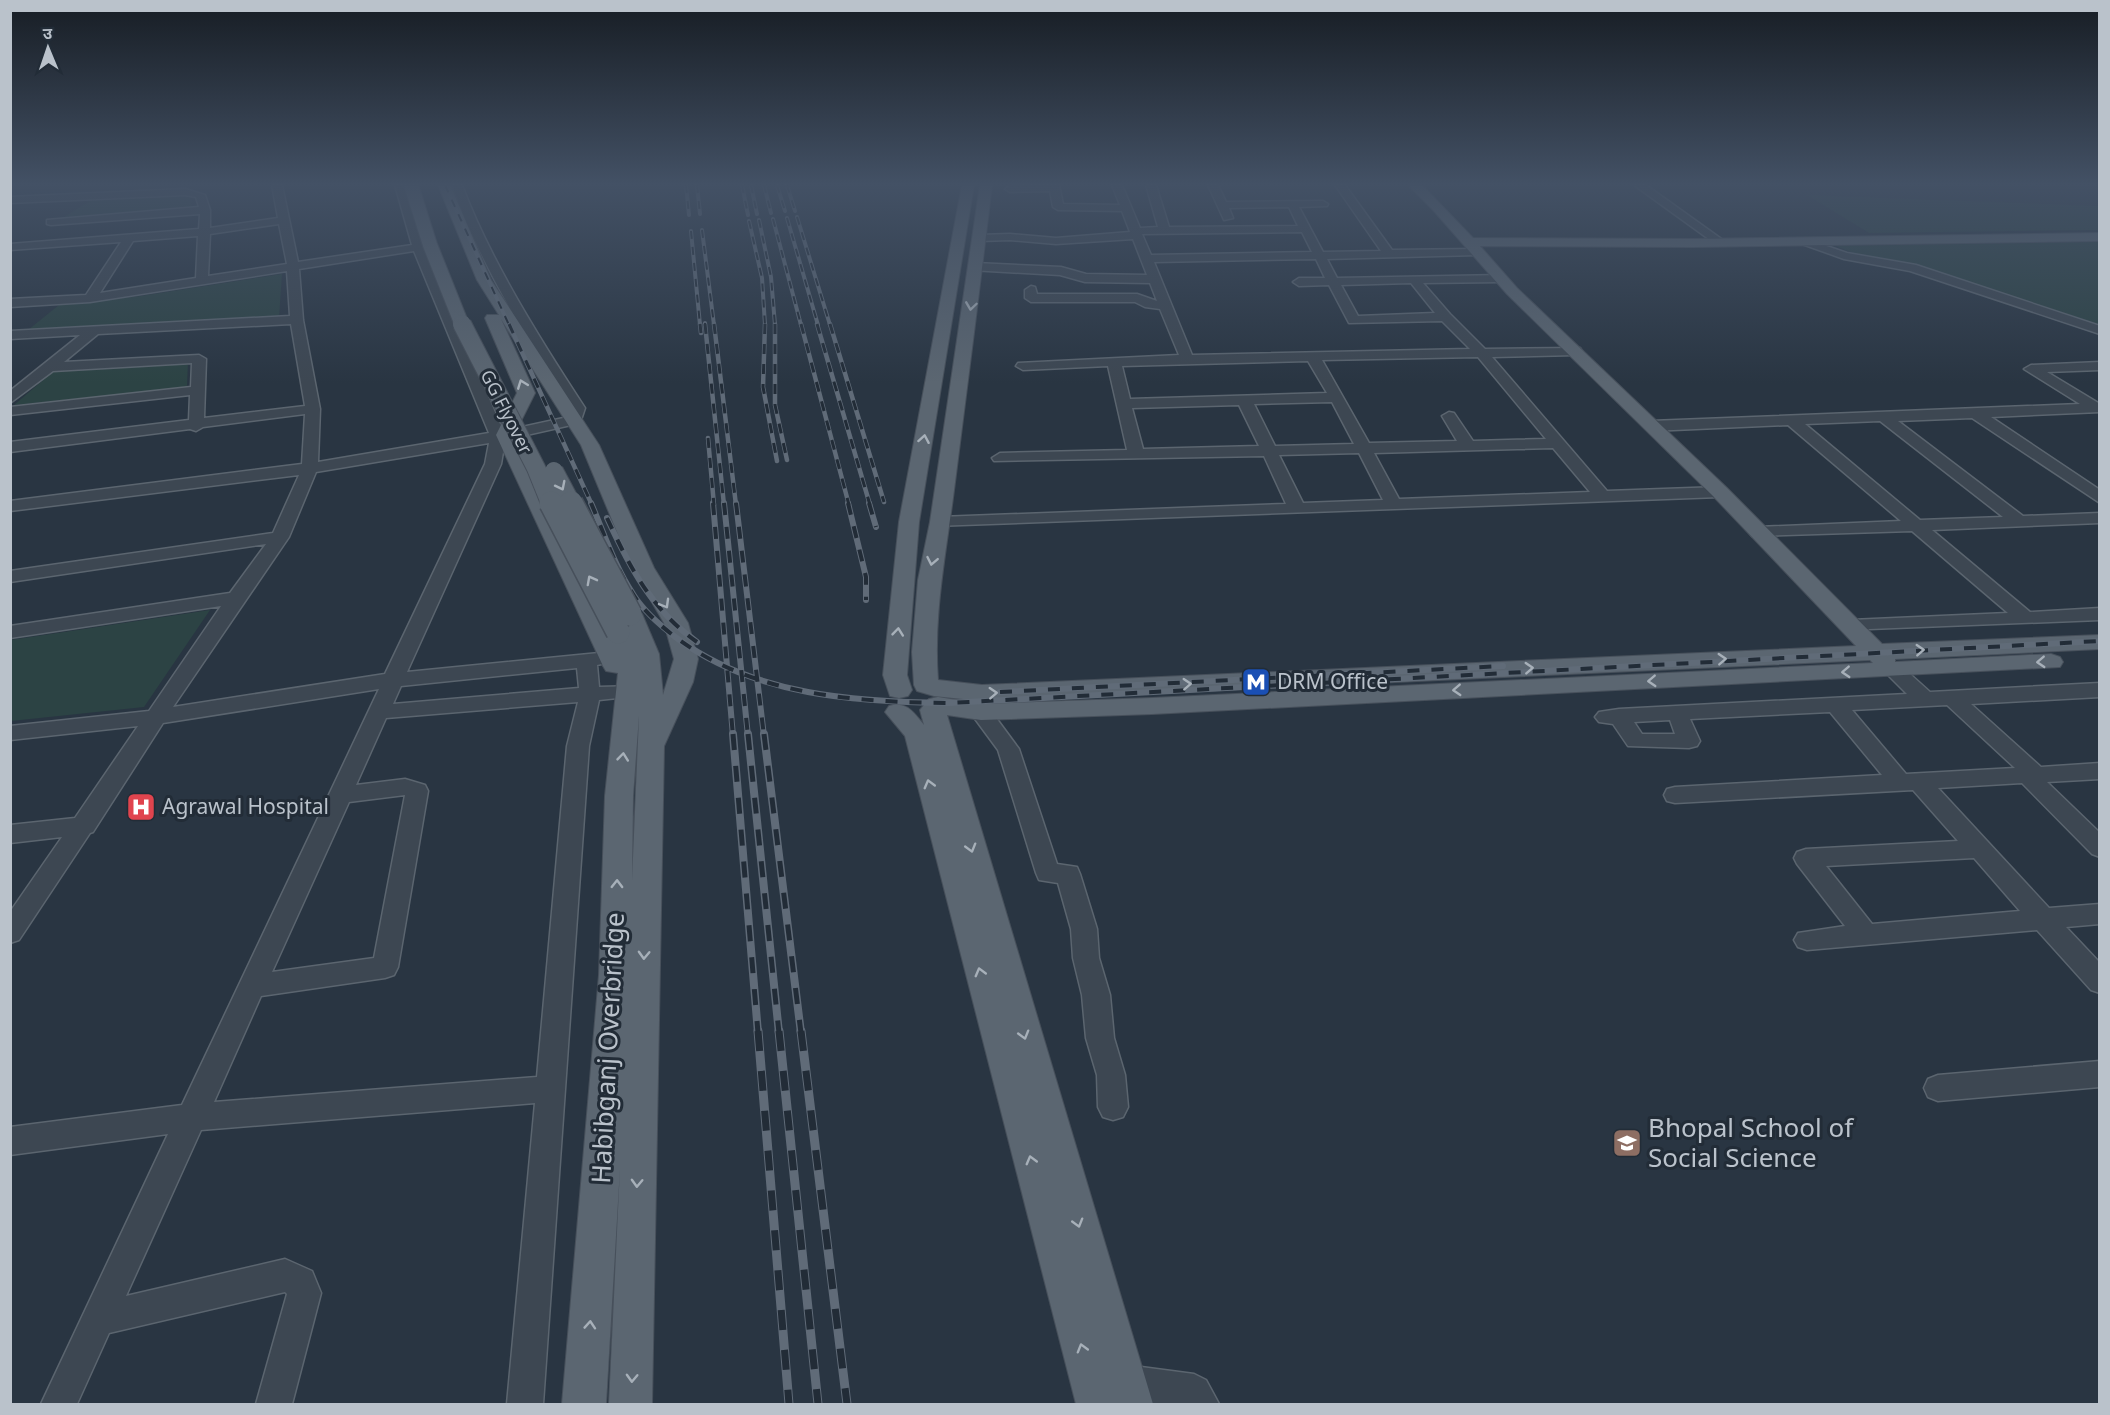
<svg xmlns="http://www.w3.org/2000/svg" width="2110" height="1415" font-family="'Noto Sans','Noto Sans Devanagari',sans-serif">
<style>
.green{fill:#2c4344}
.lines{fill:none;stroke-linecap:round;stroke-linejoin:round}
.minor-casing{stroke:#5b656f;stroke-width:3}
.major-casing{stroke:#47505b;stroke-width:2}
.minor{fill:#3d4752;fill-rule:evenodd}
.major{fill:#5b6671;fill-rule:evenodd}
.rail-far4-casing{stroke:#606b78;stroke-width:4}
.rail-far3-casing{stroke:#606b78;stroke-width:4.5}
.rail-far2-casing{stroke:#606b78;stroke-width:6}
.rail-far1-casing{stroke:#606b78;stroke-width:8}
.rail-casing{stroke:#606b78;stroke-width:9}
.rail-far4{stroke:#222c37;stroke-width:2;stroke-dasharray:8;stroke-linecap:butt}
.rail-far3{stroke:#222c37;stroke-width:3;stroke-dasharray:10;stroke-linecap:butt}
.rail-far2{stroke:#222c37;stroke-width:4;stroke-dasharray:12;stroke-linecap:butt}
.rail-far1{stroke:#222c37;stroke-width:5;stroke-dasharray:16;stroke-linecap:butt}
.rail{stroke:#222c37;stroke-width:7;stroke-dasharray:20;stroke-linecap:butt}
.major-bridge-far2-casing{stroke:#47505b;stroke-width:16;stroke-linecap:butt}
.major-bridge-far1-casing{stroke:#47505b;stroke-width:20;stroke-linecap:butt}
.major-bridge-casing{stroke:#47505b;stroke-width:26;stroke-linecap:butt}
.major-bridge-far2{stroke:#5b6671;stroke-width:14}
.major-bridge-far1{stroke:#5b6671;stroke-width:18}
.major-bridge{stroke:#5b6671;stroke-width:23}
.oneway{stroke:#a7b0b9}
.labels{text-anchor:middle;stroke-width:6;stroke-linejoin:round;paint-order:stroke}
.far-street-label{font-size:18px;fill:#bac2cb;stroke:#222c37}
.poi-label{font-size:21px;fill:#bac2cb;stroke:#222c37;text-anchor:start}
.near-street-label{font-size:26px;fill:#bac2cb;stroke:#222c37}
.near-poi-label{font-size:26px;fill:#bac2cb;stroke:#222c37;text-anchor:start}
</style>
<rect width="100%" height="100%" fill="#293542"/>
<path class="green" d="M178,194L190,195L191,208L64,217L95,198Z
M1807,195L2099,206V230L1869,233Z
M2099,242V324L1915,266L1853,253L1836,246Z
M282,274L279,318L28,330L59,305L141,296Z
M188,362L187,386L180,388L14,405L55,370Z
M210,610L144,707L11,721V640Z"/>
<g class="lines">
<g class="minor-casing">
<path id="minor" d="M272,185H282L298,262L412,245L395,185H405L424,247L503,431L568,417L571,408C528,341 478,260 452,185H462C490,260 541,341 585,408L580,423L505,440L501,464L407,672L599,653L606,655L609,659L606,663L597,665L599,687L636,686L639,691L636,696L599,700L589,746L543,1404H507L535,1103L201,1130L126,1296L285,1259L312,1271L321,1293L292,1404H256L287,1294L285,1292L109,1333L77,1404H41L168,1134L10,1155V1127L182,1105L379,689L163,723L93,832L90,833L19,940L10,943V912L62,837L10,843V825L75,818L138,726L10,740V726L149,711L221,606L10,638V626L230,593L266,544L10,582V571L273,533L299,475L10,511V501L302,464L305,414L203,427L196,431L190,429L10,452V442L189,420L190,395L10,415V407L191,387L192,363L53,371L10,403V391L80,335L10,339V331L290,316L287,271L90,302L10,307V299L86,295L121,242L10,250V244L199,229L200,214L51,225L47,224V220L199,207L196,197L185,195L10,203V197L185,189L205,195L210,210V228L278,218ZM279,224L287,264L208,276L210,234ZM198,236L196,278L100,293L133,241ZM414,251L489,433L318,462L320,409L303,320L299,269ZM291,324L305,406L204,418L206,359L199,355L64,362L98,334ZM489,443L485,464L385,674L173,707L289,537L316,472ZM577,668L579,688L393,704L401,686ZM578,702L567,746L537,1077L214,1102L261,996L385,978L394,975L398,967L428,791L425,785L405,779L356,785L386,718ZM405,795L374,958L272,972L349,802Z
M1059,185L1063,204L1120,205L1112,185H1122L1140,228L1158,227L1146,185H1156L1169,227L1298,226L1289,207L1229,208L1233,218L1224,220L1208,185H1218L1226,202L1323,201L1328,204L1327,206L1299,207L1323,252L1381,251L1335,185H1345L1392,250L1477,249L1483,252L1477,255L1327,259L1337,278L1504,275V281L1500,282L1423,283L1450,314L1485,349L1580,348L1582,351L1575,355L1492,357L1607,491L1720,487L1728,492L1720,497L934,526L931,522L934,518L940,517L1286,504L1264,456L994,461L992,458L1000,453L1127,450L1108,366L1023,370L1016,366L1018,363L1179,355L1160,309L1145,307L1135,302H1031L1025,298V290L1031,286L1035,287L1037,294H1137L1157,301L1150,283L1085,282L1060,275L971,270V264L975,263L1061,267L1086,274L1147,275L1133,239L1056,244L1010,240L980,241L974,238L980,235L1010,234L1056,238L1130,232L1122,211L1058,210L1053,207L1050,191L1010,192L1005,189L1010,186ZM1302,232L1312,252L1151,255L1142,234ZM1316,259L1325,278H1299L1293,282L1299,286L1329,285L1349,323L1442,321L1470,349L1192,355L1154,262ZM1411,283L1435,313L1358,316L1341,285ZM1478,357L1546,439L1473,441L1454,413L1449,412L1442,416L1457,441L1369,443L1322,360ZM1308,361L1327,393L1130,399L1122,366ZM1332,402L1354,444L1275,446L1254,404ZM1239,405L1259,446L1143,449L1132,408ZM1553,448L1590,492L1399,499L1374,453ZM1359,453L1383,500L1303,503L1279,455Z
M1634,185H1646L1727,243L1717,245Z
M1806,239L1847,253L1916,265L2100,326V334L1910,271L1844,259L1802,244L1800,242Z
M2100,362V370L2047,372L2100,404V412L1991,417L2100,490V503L1972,418L1898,421L2023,516L2100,513V523L1932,530L2030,612L2100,608V620L1844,630L1841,626L1851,620L2008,613L1912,531L1752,536L1749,532L1752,528L1758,527L1901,521L1788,425L1651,431L1643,426L1651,421L2080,404L2024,369L2031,365ZM1880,421L2003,517L1920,520L1805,424Z
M1893,664L1900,665L1930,692L2100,683V697L1971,704L2041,767L2100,763V779L2047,782L2100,833V857L2092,854L2022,783L1938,788L2049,908L2100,904V924L2066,927L2100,963V993L2091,990L2037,930L1807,950L1798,947L1794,940L1798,933L1845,926L1797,864L1794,858L1797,852L1806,849L1958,841L1913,790L1675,803L1667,801L1664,795L1667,789L1675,787L1882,775L1830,712L1690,719L1700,741L1697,746L1689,748L1628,746L1613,724L1599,722L1595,717L1599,712L1619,709L1907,694L1883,670L1886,665ZM1947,705L2015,768L1906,774L1852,710ZM1670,720L1675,734H1642L1634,722ZM1974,858L2020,911L1872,924L1826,866Z
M981,705L988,707L1019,749L1057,864L1077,867L1080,874L1097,929L1099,958L1110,995L1114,1038L1125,1075L1128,1107L1123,1117L1113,1120L1103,1117L1098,1107L1097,1075L1086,1038L1082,995L1073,958L1071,929L1058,883L1039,880L1036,873L998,750L970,712L974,707Z
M2100,1061V1087L1938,1101L1928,1097L1924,1088L1928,1079L1938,1075Z
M1126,1365L1194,1374L1206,1380L1219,1404C1184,1404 1146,1409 1114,1395L1108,1383L1114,1371Z"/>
</g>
<g class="major-casing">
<path id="major" d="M438,185H450L491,280L599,445L654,568L688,623L698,659L693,682L664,746L652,1404H609L620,1168L606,1404H562L599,975L605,796L618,673L606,671L603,666L496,435L517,393L485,318L487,315H499L477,280ZM501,319L581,445L632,568L664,623L674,659L663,695L659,654L642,614L638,609H622L618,614L623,626L618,625L609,628L514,435L535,393ZM639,716V718L632,881L633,796Z
M962,185H974L919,522L907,675L912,690L908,696L899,698L890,696L883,675L899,522Z
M980,185H992C980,287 967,388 954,490C946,554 933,615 938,680L982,685L1856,646L1713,496L1507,294L1433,210L1408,185H1422L1473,238L1693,239L2100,233V241L1693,247L1480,246L1517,288L1727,488L1882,644L2100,635V649L1895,659V662L2051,654L2060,657L2063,662L2060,667L1152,714L981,720L947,715L1153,1404H1076L905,736L885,712L889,706C907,701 913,712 924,725L920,710L929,699L938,697L981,704L1152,698L1873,663L1870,660L982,701L934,696L917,691L914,685L912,652L918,580L930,522Z"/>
</g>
<use href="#minor" class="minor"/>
<use href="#major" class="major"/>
<g class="rail-far4-casing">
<path id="rail-far4" d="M445,185L509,325
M686,185L689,215
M697,185L700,214
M742,185L748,215
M751,185L757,214
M764,185L771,213
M777,185L785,211
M787,185L795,211
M797,217L830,325
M787,218L818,325
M773,219L801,325
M759,220L771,277L775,325
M749,221L762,278L765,325
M702,230L714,325
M691,231L700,325
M705,323V325"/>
</g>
<g class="rail-far3-casing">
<path id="rail-far3" d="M509,324L592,505
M700,324L701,333
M705,324L724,505
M714,324L736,505
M765,324L763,387L777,461
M775,324V405L787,460
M801,324L849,505
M817,324L870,505
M830,324L884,502
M708,438L714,505"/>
</g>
<g class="rail-far2-casing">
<path id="rail-far2" d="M591,503C604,533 615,567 633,594C644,612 662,627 678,639C756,696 856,702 949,703L2100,641
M713,503L733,736
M724,503L748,736
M736,503L764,736
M848,503L866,577V600
M869,503L876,527
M607,518C630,568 652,610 697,642
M1000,692L1503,666"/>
</g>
<g class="rail-far1-casing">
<path id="rail-far1" d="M733,734L758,1033
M748,734L779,1033
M764,734L801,1033"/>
</g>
<g class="rail-casing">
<path id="rail" d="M758,1031L789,1404
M779,1031L818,1404
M801,1031L847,1404"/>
</g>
<use href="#rail-far4" class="rail-far4"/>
<use href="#rail-far3" class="rail-far3"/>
<use href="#rail-far2" class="rail-far2"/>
<use href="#rail-far1" class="rail-far1"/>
<use href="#rail" class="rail"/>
<g class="major-bridge-far2-casing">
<path id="major-bridge-far2" d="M411,185L430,245L462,325"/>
</g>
<g class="major-bridge-far1-casing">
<path id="major-bridge-far1" d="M462,324L536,468L551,505
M554,471L572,505"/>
</g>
<g class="major-bridge-casing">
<path id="major-bridge" d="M551,503L618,632
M571,503L630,614"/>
</g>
<use href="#major-bridge-far2" class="major-bridge-far2"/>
<use href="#major-bridge-far1" class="major-bridge-far1"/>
<use href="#major-bridge" class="major-bridge"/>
</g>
<defs><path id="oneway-chevron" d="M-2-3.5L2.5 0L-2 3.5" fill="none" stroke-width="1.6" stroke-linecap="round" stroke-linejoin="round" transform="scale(1.5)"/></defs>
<g class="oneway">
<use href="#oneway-chevron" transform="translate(971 306) rotate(98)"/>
<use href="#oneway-chevron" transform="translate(522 384) rotate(-111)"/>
<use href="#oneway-chevron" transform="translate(924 439) rotate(-80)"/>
<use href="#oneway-chevron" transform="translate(561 486) rotate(63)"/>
<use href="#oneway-chevron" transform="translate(932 561) rotate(101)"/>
<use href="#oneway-chevron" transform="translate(591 580) rotate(-118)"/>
<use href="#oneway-chevron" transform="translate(665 604) rotate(60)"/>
<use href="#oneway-chevron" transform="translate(898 632) rotate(-84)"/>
<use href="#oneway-chevron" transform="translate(1920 650) rotate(-3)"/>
<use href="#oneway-chevron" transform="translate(1722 659) rotate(-3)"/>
<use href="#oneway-chevron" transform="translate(2041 662) rotate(177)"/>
<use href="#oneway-chevron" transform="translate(1529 668) rotate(-3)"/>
<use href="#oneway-chevron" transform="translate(1846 672) rotate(177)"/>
<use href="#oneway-chevron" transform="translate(1652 681) rotate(177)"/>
<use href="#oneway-chevron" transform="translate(1187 684) rotate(-3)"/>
<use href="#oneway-chevron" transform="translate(1457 690) rotate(177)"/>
<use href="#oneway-chevron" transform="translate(993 693) rotate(-3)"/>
<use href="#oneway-chevron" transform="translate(623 757) rotate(-84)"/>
<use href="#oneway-chevron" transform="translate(929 784) rotate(-105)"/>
<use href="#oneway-chevron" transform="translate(971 848) rotate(74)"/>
<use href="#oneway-chevron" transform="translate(617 884) rotate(-89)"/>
<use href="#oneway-chevron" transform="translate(644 955) rotate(92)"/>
<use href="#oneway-chevron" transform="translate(980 972) rotate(-105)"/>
<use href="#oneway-chevron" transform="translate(1024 1035) rotate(74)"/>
<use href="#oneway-chevron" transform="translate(1031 1160) rotate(-105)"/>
<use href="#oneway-chevron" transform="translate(637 1183) rotate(92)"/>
<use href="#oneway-chevron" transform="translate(1078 1223) rotate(74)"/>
<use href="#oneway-chevron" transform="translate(590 1325) rotate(-86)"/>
<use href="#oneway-chevron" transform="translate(1082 1348) rotate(-106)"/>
<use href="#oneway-chevron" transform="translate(632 1378) rotate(92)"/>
</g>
<linearGradient id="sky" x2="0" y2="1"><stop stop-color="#171d24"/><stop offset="0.48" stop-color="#435165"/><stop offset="1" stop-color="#435165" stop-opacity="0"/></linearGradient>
<rect width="2110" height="383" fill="url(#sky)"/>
<defs>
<g id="metro-square" transform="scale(1.5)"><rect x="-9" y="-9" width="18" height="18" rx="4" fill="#1a4fb4" stroke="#222c37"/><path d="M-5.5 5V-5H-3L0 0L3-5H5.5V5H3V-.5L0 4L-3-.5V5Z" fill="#fff"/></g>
<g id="hospital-square" transform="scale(1.5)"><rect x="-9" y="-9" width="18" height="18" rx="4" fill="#e0444e" stroke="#222c37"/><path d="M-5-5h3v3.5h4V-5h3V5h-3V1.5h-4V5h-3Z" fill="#fff"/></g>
<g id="university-square" transform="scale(1.5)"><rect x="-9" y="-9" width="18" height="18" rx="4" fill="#8d6e63" stroke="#222c37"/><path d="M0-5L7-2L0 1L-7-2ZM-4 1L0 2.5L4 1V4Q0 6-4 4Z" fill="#fff"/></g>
</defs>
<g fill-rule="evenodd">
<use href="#metro-square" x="1256" y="682"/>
<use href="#hospital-square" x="141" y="807"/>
<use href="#university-square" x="1627" y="1143"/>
</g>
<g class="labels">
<g class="far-street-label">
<text transform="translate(506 412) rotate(63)" y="6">GG Flyover</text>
</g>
<g class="poi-label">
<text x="1277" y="689">DRM Office</text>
<text x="162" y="814">Agrawal Hospital</text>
</g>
<g class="near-street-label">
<text transform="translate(608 1048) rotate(-87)" y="9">Habibganj Overbridge</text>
</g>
<g class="near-poi-label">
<text x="1648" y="1137">Bhopal School of<tspan x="1648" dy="30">Social Science</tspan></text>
</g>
</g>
<rect width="2110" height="1415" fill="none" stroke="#bac2cb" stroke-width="24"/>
<g transform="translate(48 48) rotate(358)" stroke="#222c37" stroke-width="4.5" paint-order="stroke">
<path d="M0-4.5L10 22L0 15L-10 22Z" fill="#bac2cb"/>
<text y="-9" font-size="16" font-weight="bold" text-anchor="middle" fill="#bac2cb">उ</text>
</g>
</svg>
